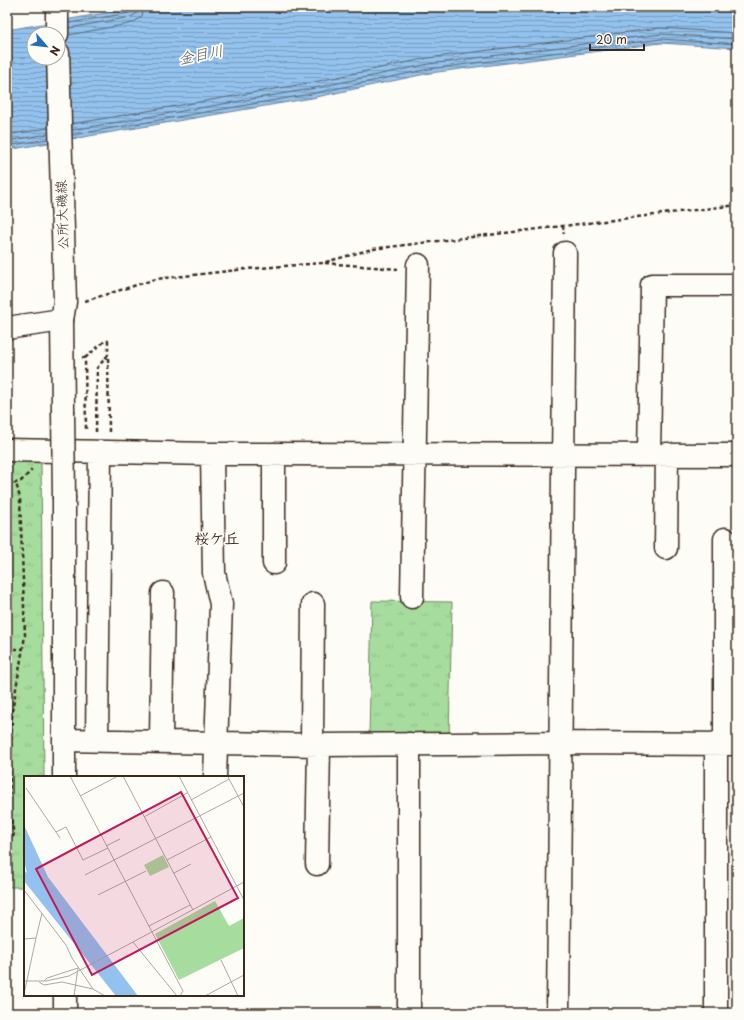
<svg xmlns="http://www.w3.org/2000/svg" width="744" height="1020" font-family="'Playpen Sans','Klee One',sans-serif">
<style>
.park{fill:url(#park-tufts);stroke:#71835e}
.water{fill:url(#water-rules);stroke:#6f859a;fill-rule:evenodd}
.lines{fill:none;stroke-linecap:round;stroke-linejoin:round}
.shore{stroke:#5e6771;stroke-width:1}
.minor-casing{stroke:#3b2a1e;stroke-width:25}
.major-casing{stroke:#3b2a1e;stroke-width:25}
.path{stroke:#3b2a1e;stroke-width:2.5;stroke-dasharray:4 3;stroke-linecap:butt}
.minor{stroke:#fdfcf7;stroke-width:22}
.major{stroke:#fdfcf7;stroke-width:22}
.minor-bridge-casing{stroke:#3b2a1e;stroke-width:25;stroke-linecap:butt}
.minor-bridge{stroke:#fdfcf7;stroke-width:22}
.labels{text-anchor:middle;stroke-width:3.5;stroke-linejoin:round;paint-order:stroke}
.street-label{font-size:14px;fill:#3b2a1e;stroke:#fdfcf7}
.water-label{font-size:15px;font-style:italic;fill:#55585c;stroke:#fdfcf7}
.neighbourhood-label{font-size:15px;font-weight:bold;fill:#3b2a1e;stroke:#fdfcf7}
.inset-road{fill:none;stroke:#afa8a0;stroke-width:1}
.view{fill:#c2185b;fill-opacity:0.15;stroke:#c2185b;stroke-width:2}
.inset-edge{fill:none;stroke:#3b2a1e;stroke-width:2}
</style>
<defs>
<pattern id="park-tufts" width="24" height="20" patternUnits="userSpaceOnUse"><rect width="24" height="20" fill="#a7dc9f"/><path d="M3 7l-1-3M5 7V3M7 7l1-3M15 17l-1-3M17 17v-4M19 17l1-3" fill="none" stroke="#91bd88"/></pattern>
<pattern id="water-rules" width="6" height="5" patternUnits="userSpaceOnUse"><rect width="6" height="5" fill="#92c2ed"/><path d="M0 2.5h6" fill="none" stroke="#789ebf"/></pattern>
</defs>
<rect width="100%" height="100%" fill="#fdfcf7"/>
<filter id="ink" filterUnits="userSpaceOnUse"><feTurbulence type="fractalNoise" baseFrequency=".025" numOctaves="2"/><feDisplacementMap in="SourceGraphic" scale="8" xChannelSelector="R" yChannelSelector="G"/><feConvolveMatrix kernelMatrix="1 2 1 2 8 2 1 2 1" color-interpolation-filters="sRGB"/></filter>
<g filter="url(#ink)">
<path class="park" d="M7,460H41L44,777H25V887H7Z
M372,601L452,602L449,738L369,737Z"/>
<path class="water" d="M140,7H737V48L661,43L430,73L312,98L7,150V30ZM34,34H58V58H34Z"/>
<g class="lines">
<path class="shore" d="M69,23L129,13L132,11L133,7
M69,28L131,17L137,13L138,7
M69,35L133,23L142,16L144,7
M72,124L309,83L428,58L660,28L737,33
M72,130L310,89L429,64L661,34L737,39
M7,135L48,128
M72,135L311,94L429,69L661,39L737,44
M7,141L48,134
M7,146L48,139"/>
<g class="minor-casing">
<path id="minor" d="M62,320L63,410
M7,450L212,454L737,455
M212,454L214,573L221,604L215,777
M649,454L652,285H737
M64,499V777
M666,548L667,454
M274,563V454
M412,597L418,265
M64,740L319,745L561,743L737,744
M97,740L100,453
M161,740L163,593
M716,743V1013
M312,744L313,604
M725,744V539
M317,864L319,745
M65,995V1013
M409,1013V744
M558,1013L565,253"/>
</g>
<g class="major-casing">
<path id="major" d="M57,7V34
M7,328L62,320L65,302L58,53"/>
</g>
<path class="path" d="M563,225L564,234
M325,263L398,269
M85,301L156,279L247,269L322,263L372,249L737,205
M82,357L85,358L86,431
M85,358L105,341H108V355
M96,432L97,368L108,355L109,432
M7,486L21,481L32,470
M7,649H23
M7,850L14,834L9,810L12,712L25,636L20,498L16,483"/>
<use href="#minor" class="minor"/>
<use href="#major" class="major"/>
<g class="minor-bridge-casing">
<path id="minor-bridge" d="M63,410L64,499"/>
</g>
<use href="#minor-bridge" class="minor-bridge"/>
</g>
</g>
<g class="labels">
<g class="street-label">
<text transform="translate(62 215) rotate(-92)" y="5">公所大磯線</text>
</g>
<g class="water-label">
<text transform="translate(201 55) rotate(-11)" y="5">金目川</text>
</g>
<g class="neighbourhood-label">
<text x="217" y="544">桜ケ丘</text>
</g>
</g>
<g transform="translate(24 776)">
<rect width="220" height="220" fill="#fdfcf7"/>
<path d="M139,79L145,91L126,100L120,89ZM191,125L205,150L220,142V172L155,204L131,158Z" fill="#a7dc9f"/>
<path d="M0,49L24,101L114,220H92L0,105V94L3,97L0,85Z" fill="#92c2ed"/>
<path class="inset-road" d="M46,0L159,215L156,220M99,0L169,134M155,0L220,124M205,3L220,31M2,12L36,62M56,20L94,0M167,24L205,3L204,0M120,41L163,17M32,56L42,51L59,84L84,72M82,70L96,63M143,84L187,61M150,97L167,88M61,99L220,17M0,114L42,169L48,182L69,213L81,220M74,119L122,95M125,150L166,129M12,162L18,137M0,163L12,162L0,218M109,166L220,106M197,184L214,220M0,205H22L45,200L109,166L153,220M20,205L23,202L54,192L50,220M15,206L20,209L38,206L69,213M181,220L220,199"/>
<path class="view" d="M157,16L214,122L68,199L12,93Z"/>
<rect width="220" height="220" class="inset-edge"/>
</g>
<rect width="744" height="1020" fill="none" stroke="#fdfcf7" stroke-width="24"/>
<rect x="12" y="12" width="720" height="996" fill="none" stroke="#3b2a1e" stroke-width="1.5" filter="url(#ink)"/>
<g transform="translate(46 46) rotate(118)"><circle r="19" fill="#fdfcf7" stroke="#afa8a0"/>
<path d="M0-3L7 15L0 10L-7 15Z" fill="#1f6fb2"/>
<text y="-6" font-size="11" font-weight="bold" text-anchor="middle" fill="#3b2a1e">N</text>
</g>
<path d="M590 44v6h54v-6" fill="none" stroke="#3b2a1e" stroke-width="2"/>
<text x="596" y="44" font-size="12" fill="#3b2a1e" stroke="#fdfcf7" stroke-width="3" paint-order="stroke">20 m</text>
</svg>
